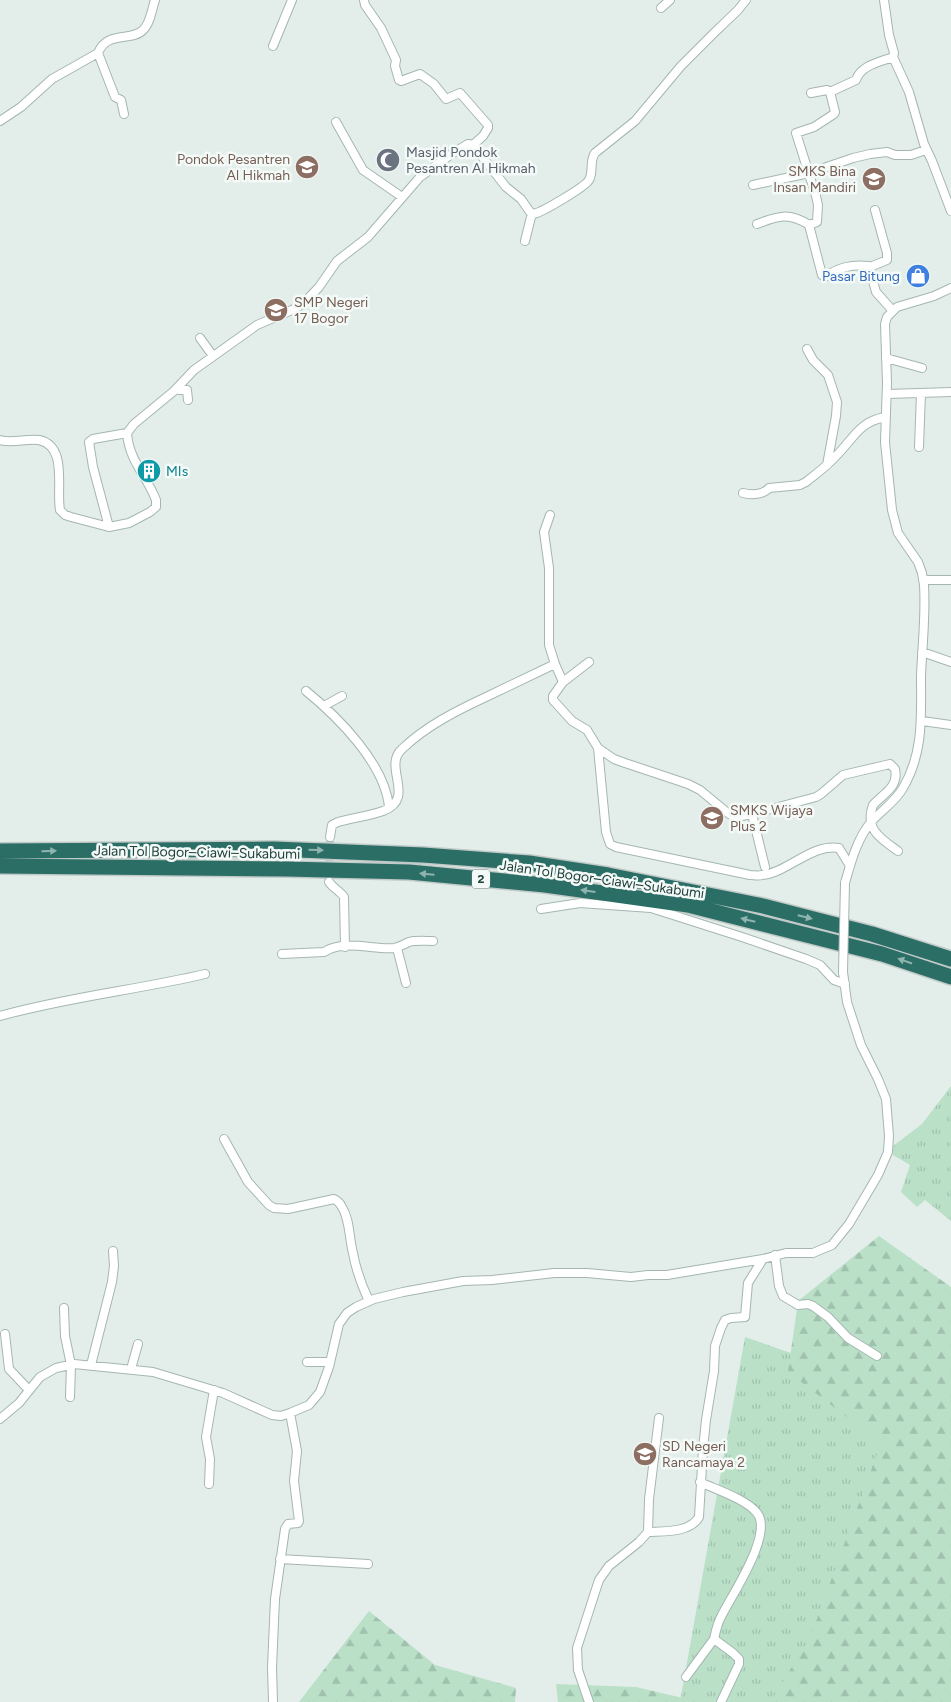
<svg xmlns="http://www.w3.org/2000/svg" width="951" height="1702" font-family="Figtree,sans-serif">
<style>
.grass{fill:url(#grass-tufts)}
.forest{fill:url(#forest-firs)}
.lines{fill:none;stroke-linecap:round;stroke-linejoin:round}
.minor-tunnel{stroke:#bccbc7;stroke-width:8;stroke-dasharray:8 4;stroke-linecap:butt}
.minor-casing{stroke:#a5b6b2;stroke-width:10}
.motorway-casing{stroke:#c1cac8;stroke-width:18}
.minor{stroke:#fff;stroke-width:8}
.motorway{stroke:#2b6e66;stroke-width:15}
.minor-bridge-casing{stroke:#a5b6b2;stroke-width:10;stroke-linecap:butt}
.minor-bridge{stroke:#fff;stroke-width:8}
.oneway{fill:#8fb4ae}
.labels{text-anchor:middle;stroke-width:5;stroke-linejoin:round;paint-order:stroke}
.shield{fill:#f3faf7;stroke:#607873;stroke-width:1}
.shield-label{font-size:12px;font-weight:bold;fill:#21403b}
.worship-label{font-size:14px;fill:#5b616d;stroke:#f3faf7;text-anchor:start}
.education-label{font-size:14px;fill:#785e54;stroke:#f3faf7;text-anchor:start}
.shop-label{font-size:14px;fill:#366cbe;stroke:#f3faf7;text-anchor:end}
.culture-label{font-size:14px;fill:#0d838f;stroke:#f3faf7;text-anchor:start}
.street-label{font-size:14px;fill:#21403b;stroke:#f3faf7}
</style>
<defs>
<pattern id="grass-tufts" width="24" height="20" patternUnits="userSpaceOnUse" patternTransform="scale(1.25)"><rect width="24" height="20" fill="#bae0c8"/><path d="M3 7l-1-3M5 7V3M7 7l1-3M15 17l-1-3M17 17v-4M19 17l1-3" fill="none" stroke="#a0c1ad"/></pattern>
<pattern id="forest-firs" width="22" height="20" patternUnits="userSpaceOnUse" patternTransform="scale(1.25)"><rect width="22" height="20" fill="#bae0c8"/><path d="M5 1l3.5 6h-7zM16 11l3.5 6h-7z" fill="#a0c1ad"/></pattern>
</defs>
<rect width="100%" height="100%" fill="#e3eeea"/>
<path class="grass" d="M951,1086V1221L925,1200L917,1207L901,1192L910,1165L893,1155V1146L922,1124Z
M745,1337L938,1404L805,1702H680Z"/>
<path class="forest" d="M879,1236L951,1287V1702H770L810,1638L881,1443L788,1372L798,1301Z
M369,1611L435,1665L516,1688L515,1702H299Z
M556,1684L636,1687L700,1702H558Z"/>
<g class="lines">
<path class="minor-tunnel" d="M329,873L330,837"/>
<g class="minor-casing">
<path id="minor" d="M364,0L365,5L381,28L396,60L395,66L399,80L401,81L420,74L434,84L446,99L460,93L488,125V128L483,136L473,145
M884,0L889,35L894,53L893,57L909,92L924,144L932,161L951,211
M661,8L670,0
M273,46L292,0
M98,53L115,97L121,100L124,114
M811,93L827,90L830,92
M0,121L21,107L52,79L98,53C107,30 132,42 143,30C150,24 152,9 155,0
M336,122L363,170L402,197
M753,185L809,173L853,158L870,154L887,152L895,155H911L926,150
M757,224C778,216 789,212 809,225
M525,241L532,213
M870,267L887,260V253L875,210
M893,311L876,292L869,266C852,264 839,267 825,277L822,275L809,225L817,222L818,205L816,196L796,133L814,127L834,114L835,112L830,92L856,80C861,65 880,62 893,57
M200,338L213,356
M807,349L813,360L828,375L837,402L836,416L827,465
M886,358L922,368
M177,388L179,390H187L188,400
M887,394L951,392
M0,440C13,444 26,438 39,440C68,446 56,489 60,510L65,515L71,517L109,527L129,523L150,512L156,507V500C147,476 129,461 127,433L134,424L174,391L194,370L257,325L292,310L303,304L319,287L337,261L368,237L420,177L453,153L468,144L473,145L506,187L521,199L530,212L534,214C544,211 585,187 589,180C594,171 589,161 595,153L635,121L681,66L714,33L738,10L746,0
M919,447L921,393
M743,493C751,495 763,495 769,488L800,485L806,482C816,474 827,466 836,456C854,438 859,422 885,417
M550,515L544,532L549,568V645L555,664L563,682L553,696V700L572,721L587,730L598,748L606,832L610,844L616,847L750,875C754,875 758,876 762,875C787,873 812,843 839,848L850,866
M109,527L93,467L89,442L93,439L127,433
M923,580H951
M922,652L951,662
M563,682L589,662
M306,691C338,717 385,764 389,807
M324,706L342,696
M922,721L951,725
M598,748L614,759L625,763L688,784L700,790L729,814L736,817L752,814L816,797L821,794L843,775L890,764L895,769C899,787 884,793 873,805C864,829 881,839 898,851
M752,814L765,867
M330,837L332,825L338,822C352,818 369,816 383,811C417,798 382,767 402,749C426,726 456,711 486,697C509,686 532,675 555,664
M329,882C333,888 340,891 344,897L345,947
M845,883C851,862 857,838 872,821C882,810 896,801 903,788C924,752 921,716 921,677C922,646 926,616 924,585L922,573L918,562L898,533L892,510L885,442L887,383L885,324L887,317L897,307L934,296L951,288
M541,909L580,903L651,908L742,937L806,959L820,965L834,980L845,984
M397,948L406,983
M282,954L324,952C342,939 374,950 394,948C400,947 404,944 409,942C416,940 425,941 433,941
M0,1016C67,997 137,990 205,974
M224,1139L248,1182L269,1205L274,1208L288,1209L334,1199C338,1201 340,1203 342,1207C350,1220 349,1238 353,1253C356,1270 362,1286 369,1301
M775,1255L779,1286L783,1296L798,1305L808,1304L813,1306L828,1317L848,1338L877,1356
M64,1308L65,1336L71,1365L70,1397
M5,1334L9,1369L29,1390
M307,1362H330
M91,1365L112,1282L114,1266L113,1251
M131,1369L138,1344
M0,1419L19,1403L40,1377L56,1368L74,1364L153,1372L223,1393L272,1415L281,1416L290,1413L309,1405L320,1392L329,1367L339,1324L347,1313L356,1307L374,1299L403,1292L463,1281L492,1280L554,1273H587L631,1277L648,1275H667L763,1259L786,1253H813L832,1245L849,1224L878,1175L888,1152L889,1136L886,1099L878,1079L861,1045L847,1002L843,972
M700,1482C717,1490 746,1499 757,1513C774,1534 731,1596 721,1617C717,1624 716,1631 714,1639L733,1653L739,1659V1664L721,1702
M209,1484L210,1459L206,1437L214,1390
M648,1532C664,1531 690,1533 699,1517L703,1449L706,1420L714,1371L715,1346L721,1328L725,1320L731,1318L745,1317L748,1283L763,1259
M280,1559L368,1564
M686,1677L714,1639
M273,1702L272,1667L275,1599L285,1529L288,1524L298,1523L299,1521L294,1481L297,1451L290,1413
M589,1702L578,1670L577,1648L599,1580L609,1566L639,1542L648,1532L649,1499L659,1418"/>
</g>
<g class="motorway-casing">
<path id="motorway" d="M0,851L274,849L423,855L529,863L608,875L763,906L872,934L951,959
M0,866L286,869L409,872L545,885L688,905L882,954L951,977"/>
</g>
<use href="#minor" class="minor"/>
<use href="#motorway" class="motorway"/>
<g class="minor-bridge-casing">
<path id="minor-bridge" d="M843,972L845,883"/>
</g>
<use href="#minor-bridge" class="minor-bridge"/>
</g>
<defs><path id="oneway-solid" d="M-6-.8H1V-3.2L6.5 0L1 3.2V.8H-6Z" transform="scale(1.25)"/></defs>
<g class="oneway">
<use href="#oneway-solid" transform="translate(316 850) rotate(2)"/>
<use href="#oneway-solid" transform="translate(49 851) rotate(-1)"/>
<use href="#oneway-solid" transform="translate(427 874) rotate(-175)"/>
<use href="#oneway-solid" transform="translate(588 891) rotate(-172)"/>
<use href="#oneway-solid" transform="translate(805 917) rotate(14)"/>
<use href="#oneway-solid" transform="translate(748 920) rotate(-166)"/>
<use href="#oneway-solid" transform="translate(905 961) rotate(-161)"/>
</g>
<defs>
<g id="mosque-disc" transform="scale(1.25)"><circle r="9.5" fill="#6b7280" stroke="#f3faf7"/><path d="M3.5-4.9A6 6 0 1 0 3.5 4.9A5 5 0 1 1 3.5-4.9Z" fill="#fff"/></g>
<g id="school-disc" transform="scale(1.25)"><circle r="9.5" fill="#8d6e63" stroke="#f3faf7"/><path d="M0-5L7-2L0 1L-7-2ZM-4 1L0 2.5L4 1V4Q0 6-4 4Z" fill="#fff"/></g>
<g id="shop-disc" transform="scale(1.25)"><circle r="9.5" fill="#3f7fe0" stroke="#f3faf7"/><path d="M-5-2.5h2.3a2.7 3.5 0 0 1 5.4 0H5L5.5 6h-11ZM-1.5-2.5h3a1.5 2.3 0 0 0-3 0Z" fill="#fff"/></g>
<g id="building-disc" transform="scale(1.25)"><circle r="9.5" fill="#0f9aa8" stroke="#f3faf7"/><path d="M-4-6H4V6H1V3H-1V6H-4ZM-2.5-4.3h1.7v1.8h-1.7ZM.8-4.3h1.7v1.8H.8ZM-2.5-1h1.7V.8h-1.7ZM.8-1h1.7V.8H.8Z" fill="#fff"/></g>
</defs>
<g fill-rule="evenodd">
<use href="#mosque-disc" x="388" y="160"/>
<use href="#school-disc" x="307" y="167"/>
<use href="#school-disc" x="874" y="179"/>
<use href="#shop-disc" x="918" y="276"/>
<use href="#school-disc" x="276" y="310"/>
<use href="#building-disc" x="149" y="471"/>
<use href="#school-disc" x="712" y="818"/>
<use href="#school-disc" x="645" y="1454"/>
</g>
<g class="labels">
<rect class="shield" x="472" y="869.5" width="18" height="19" rx="4"/>
<g class="shield-label">
<text x="481" y="883">2</text>
</g>
<g class="worship-label">
<text x="406" y="157">Masjid Pondok<tspan x="406" dy="16">Pesantren Al Hikmah</tspan></text>
</g>
<g class="education-label">
<text x="290" y="164" text-anchor="end">Pondok Pesantren<tspan x="290" dy="16">Al Hikmah</tspan></text>
<text x="856" y="176" text-anchor="end">SMKS Bina<tspan x="856" dy="16">Insan Mandiri</tspan></text>
<text x="294" y="307">SMP Negeri<tspan x="294" dy="16">17 Bogor</tspan></text>
<text x="730" y="815">SMKS Wijaya<tspan x="730" dy="16">Plus 2</tspan></text>
<text x="662" y="1451">SD Negeri<tspan x="662" dy="16">Rancamaya 2</tspan></text>
</g>
<g class="shop-label">
<text x="900" y="281">Pasar Bitung</text>
</g>
<g class="culture-label">
<text x="166" y="476">MIs</text>
</g>
<g class="street-label">
<text transform="translate(197 852) rotate(1)" y="5">Jalan Tol Bogor–Ciawi–Sukabumi</text>
<text transform="translate(602 879) rotate(8)" y="5">Jalan Tol Bogor–Ciawi–Sukabumi</text>
</g>
</g>
</svg>
